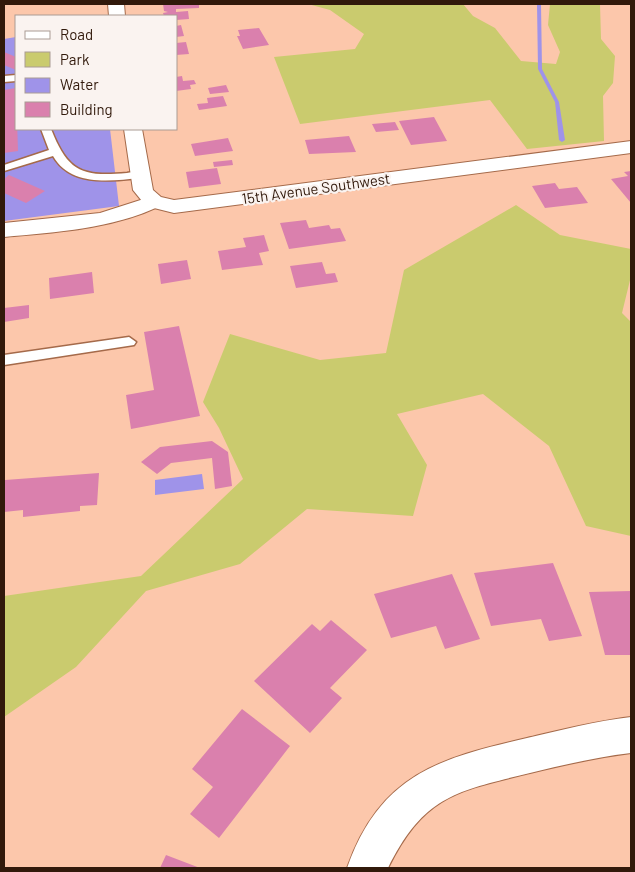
<svg xmlns="http://www.w3.org/2000/svg" width="635" height="872" font-family="Barlow,sans-serif">
<style>
.green{fill:#cacb6e}
.water{fill:#9f93e9}
.lines{fill:none;stroke-linecap:round;stroke-linejoin:round}
.stream{fill:#9f93e9;fill-rule:evenodd}
.building{fill:#da80ad}
.service-casing{stroke:#a56a4a;stroke-width:3}
.minor-casing{stroke:#a56a4a;stroke-width:2}
.tertiary-casing{stroke:#a56a4a;stroke-width:2}
.service{fill:#fff;fill-rule:evenodd}
.minor{fill:#fff;fill-rule:evenodd}
.tertiary{fill:#fff;fill-rule:evenodd}
.labels{text-anchor:middle;stroke-width:4.5;stroke-linejoin:round;paint-order:stroke}
.far-street-label{font-size:15px;fill:#31190b;stroke:#faf3f0}
</style>
<rect width="100%" height="100%" fill="#fcc7ab"/>
<path class="green" d="M308,4H463L473,16L495,28L521,61L556,64L560,52L548,25L550,4H600L601,39L615,56L613,83L603,96L604,141L527,149L490,100L300,124L274,57L355,49L364,34L330,10Z
M516,205L560,235L631,249V276L622,313L631,322V536L586,526L549,446L483,394L397,414L427,465L413,516L307,509L240,564L146,591L76,667L4,717V596L141,576L243,479L219,428L203,402L230,334L320,360L386,353L404,270Z"/>
<path class="water" d="M16,37V129H110L119,206L4,221V39Z
M202,474L204,489L155,495V480Z"/>
<g class="lines">
<path class="stream" d="M537,4H541L542,69L559,102L565,140L562,142L559,140L555,102L538,69Z"/>
</g>
<path class="building" d="M163,4H199V8L176,9V12L188,11L189,19L176,20V16H164L163,13L168,12L164,11Z
M181,25L184,36L176,37V26Z
M259,28L269,45L243,49L237,36H240L238,30Z
M186,42L189,54L176,55V43Z
M4,52L16,57V70L4,65Z
M182,76L183,81L194,80L196,84L190,85L191,89L176,91V77Z
M226,85L229,92L210,94L208,88Z
M16,88L18,151L4,153V90Z
M223,96L227,106L199,110L197,104L208,103L207,98Z
M434,117L447,141L411,145L399,121Z
M395,122L399,130L376,132L372,124Z
M349,136L356,152L309,154L305,140Z
M228,138L233,151L195,156L191,144Z
M232,160L233,165L214,167L213,162Z
M217,168L221,184L189,188L186,172Z
M631,171V203L611,179L628,176L624,172Z
M9,175L45,191L26,203L4,193V179Z
M555,183L559,189L577,187L588,203L545,208L532,186Z
M306,220L309,228L329,225L331,229L340,228L346,241L289,249L280,223Z
M264,235L269,251L259,253L263,265L222,270L218,251L246,247L243,238Z
M187,260L191,279L161,284L158,264Z
M322,262L326,274L335,273L338,282L296,288L290,266Z
M92,272L94,293L50,299L49,278Z
M29,305V318L4,322V308Z
M179,326L200,416L131,429L126,395L154,390L144,332Z
M212,441L228,452L232,486L215,489L212,458L171,463L157,474L141,462L160,447Z
M99,473L97,505L80,506V511L23,517V510L4,512L5,480Z
M553,563L582,636L549,641L541,619L491,626L474,573Z
M452,574L480,639L445,649L436,626L391,638L374,594Z
M631,591V655H605L589,592Z
M331,620L367,650L330,688L342,698L310,733L254,681L312,624L320,631Z
M242,709L290,746L219,838L190,814L213,787L192,769Z
M166,855L200,868H160Z"/>
<g class="lines">
<g class="service-casing">
<path id="service" d="M16,75V81L4,82V76Z
M41,129H51C68,172 82,177 127,173C134,172 140,170 146,175L140,178C110,181 71,187 53,156L4,171V165L49,150Z
M129,337L136,342L134,345L4,365V355Z"/>
</g>
<g class="minor-casing">
<path id="minor" d="M153,196L160,198L164,202L160,206C112,229 57,232 4,237V223L100,213Z
M631,717V753C597,757 563,765 530,773C457,791 424,795 388,868H347C380,775 439,758 527,738C561,730 596,721 631,717Z"/>
</g>
<g class="tertiary-casing">
<path id="tertiary" d="M108,4H124L125,16H109Z
M124,129H142L153,190L161,197L174,200L631,141V153L174,213L146,206L133,190Z"/>
</g>
<use href="#service" class="service"/>
<use href="#minor" class="minor"/>
<use href="#tertiary" class="tertiary"/>
</g>
<g class="labels">
<g class="far-street-label">
<text transform="translate(316 189) rotate(-8)" y="5">15th Avenue Southwest</text>
</g>
</g>
<rect width="635" height="872" fill="none" stroke="#31190b" stroke-width="10"/>
<rect x="15" y="15" width="162" height="115" fill="#faf3f0" stroke="#aa9c94"/>
<rect x="25" y="31" width="25" height="8" fill="#ffffff" stroke="#aa9c94"/>
<text x="60" y="40" font-size="15" fill="#31190b">Road</text>
<rect x="25" y="52" width="25" height="15" fill="#cacb6e" stroke="#aa9c94"/>
<text x="60" y="65" font-size="15" fill="#31190b">Park</text>
<rect x="25" y="78" width="25" height="15" fill="#9f93e9" stroke="#aa9c94"/>
<text x="60" y="90" font-size="15" fill="#31190b">Water</text>
<rect x="25" y="102" width="25" height="15" fill="#da80ad" stroke="#aa9c94"/>
<text x="60" y="115" font-size="15" fill="#31190b">Building</text>
</svg>
